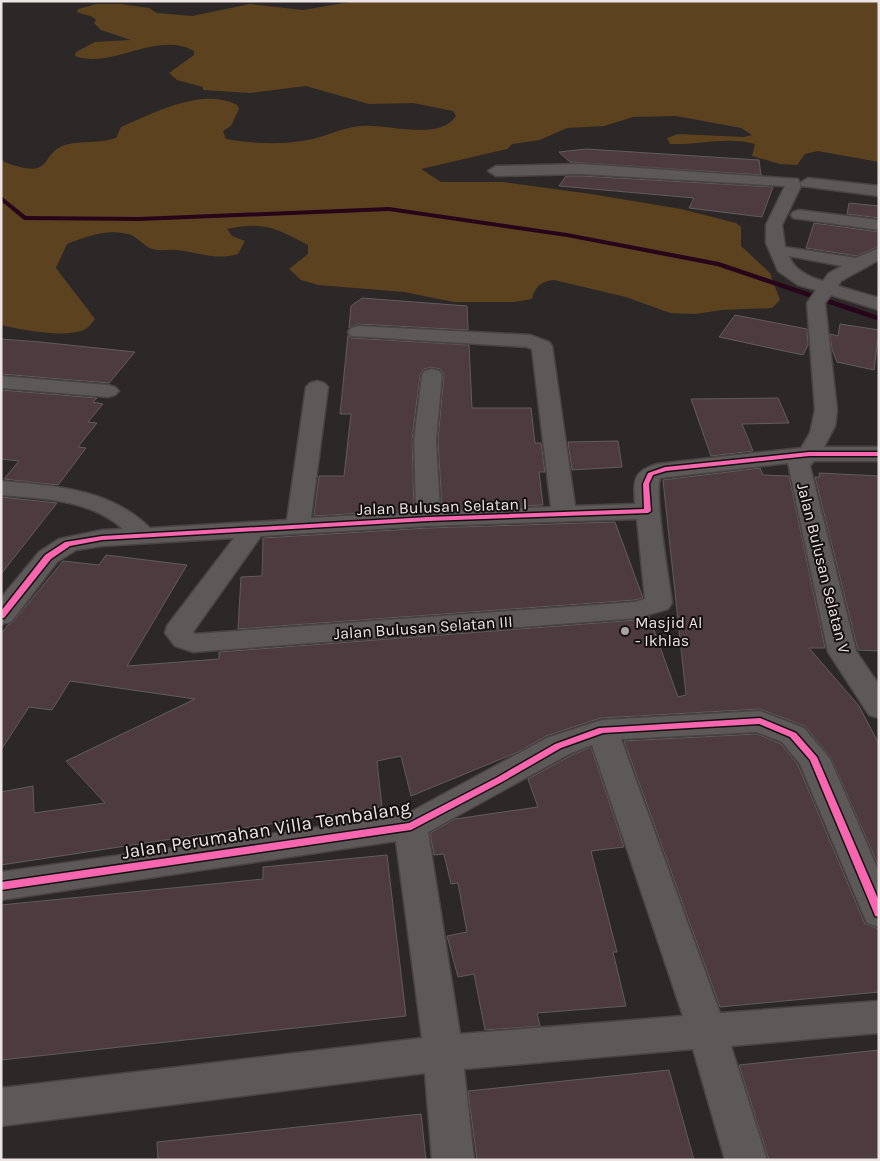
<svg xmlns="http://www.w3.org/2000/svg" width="880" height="1161" font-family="Karla,sans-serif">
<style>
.green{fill:#5c421f}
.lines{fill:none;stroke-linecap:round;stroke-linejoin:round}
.stream{fill:#28051a;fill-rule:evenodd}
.building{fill:#4e3b40;stroke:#615c5d}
.street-casing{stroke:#494443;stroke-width:3}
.street{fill:#5e5959;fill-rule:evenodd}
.cycleway-casing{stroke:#151110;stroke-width:3}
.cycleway{fill:#f766af;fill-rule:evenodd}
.poi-dot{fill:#a9a3a2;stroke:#151110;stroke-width:2}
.labels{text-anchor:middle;stroke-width:4;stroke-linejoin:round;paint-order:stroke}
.street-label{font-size:16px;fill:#ece5e4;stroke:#151110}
.poi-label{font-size:16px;fill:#ece5e4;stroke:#151110;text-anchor:start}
.near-street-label{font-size:19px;fill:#ece5e4;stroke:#151110}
</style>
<rect width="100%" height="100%" fill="#2d2828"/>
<path class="green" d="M356,1H879V162L818,151L805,154L797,165L780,164L752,156L755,144C727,136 699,145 670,144L667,138L678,134L744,137L752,135L741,128L676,116L633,117L604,126L567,128L540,140L512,144L507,149L421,169L441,182H503L591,194L681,209L736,223L741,227V246L770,273L780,300L772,308L722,310L695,314L670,313L626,297L554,280C542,281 535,286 532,299L514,302H454L404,292L318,285L301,280L289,269L308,254V245C276,228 264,221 227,229L232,236L245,241L238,254C215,261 198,252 177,250C168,249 158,252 150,248C143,245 138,238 131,235C109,228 87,236 67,244L56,268L95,319C92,323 88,328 84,330C64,338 22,330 1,325V160C7,164 13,165 20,167C52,175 42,152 65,145C81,140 100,144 116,138L121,127C155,113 201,87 237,105L239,109L231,126L223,131L226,139C254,144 285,145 313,139C329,135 344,127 361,126C386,123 439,142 456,116L453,111L413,103L369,104L306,86L250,93L203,90V87L177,80L169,73L194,55V51C157,30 111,70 75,56L76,52L95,42L131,40L101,30L94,23L96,20C92,15 83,15 77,12L78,9L97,4H120L149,8L157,13L192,16L250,4L303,10Z"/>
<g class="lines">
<path class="stream" d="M1,196L26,216L139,217L389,207L567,233L719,262L879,316V321L717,266L567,237L389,211L139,221L24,220L1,201Z"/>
</g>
<path class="building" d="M586,149L759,160L761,175L570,162L559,152Z
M566,176H582L773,187L762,217L689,208L694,198L559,186Z
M849,203L879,206V218L847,214Z
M814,223L879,232V246L857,256L806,248Z
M362,298L467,306L468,330L358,324L349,328L351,306Z
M735,315L807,329L808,345L803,355L719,337Z
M840,324L879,330L874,370L837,362L832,349L830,334L838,336Z
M348,335L351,338L469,345L472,408H531L535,443H541L545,472H539L543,505L442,509L438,440L444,375L440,369L431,367L424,369L420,375L412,440L414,510L314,516L319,476H344L351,414H340Z
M1,339L40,342L135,352L109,383L1,374Z
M1,390L97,398L93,402L103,404L88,422L97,423L78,447L86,448L58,485L4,479L19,461L1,459Z
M778,398L789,423L742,424L753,451L711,456L691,399Z
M618,441L622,467L572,470L568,442Z
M760,468L763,475L789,476L825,648H809L859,706L879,744V867L831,758L805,726L760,709L601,718L546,736L518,752L411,796L401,756L377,761L382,807L1,865V792L33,786L34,813L105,803L66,761L195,699L70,681L52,710L29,707L1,750V634L8,625L12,623L63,561L99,565L106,555L187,565L127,666L219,659V652L637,620L649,616L678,697L686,695L663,480Z
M819,473L879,476V651L858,650L815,477H820Z
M1,497L57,503L1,574Z
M615,522L643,598L635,600L238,629L241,577L262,576L263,538L428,528Z
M757,734L781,744L798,765L865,924L879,929V992L720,1007L624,741Z
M591,747L624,847L591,851L617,952H613L626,1006L537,1013L540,1026L485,1030L474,974L458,977L447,936L467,932L458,883L451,884L444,854L434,855L430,833L455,819L538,807L528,779L570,756Z
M387,855L406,1016L1,1060V905L263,879V867Z
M879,1050V1160H769L739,1065Z
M669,1070L694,1160H477L468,1091Z
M421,1114L426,1160H158L157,1142Z"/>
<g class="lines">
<g class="street-casing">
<path id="street" d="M582,164L798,179L801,186L782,225L785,247L856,258L879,248V260L841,281L838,286L879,298V310L831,295L825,303L837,410L835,426L824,447H879V461H814L810,466L856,651L879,685V718L869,715L828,652L788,463L660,478C654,495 669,580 672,603L668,609L637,618L193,652L175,646L165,633L167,626L234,538L102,546L76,550L57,562L11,622L1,624V598L39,552L59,539L102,530L123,529C90,499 43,499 1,495V481C55,486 109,488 150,528L287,520L306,387L310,383L317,381L324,383L328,387L311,518L416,512L414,440L422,375L425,371L432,369L439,371L442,375L436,440L440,511L551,507L532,349L527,347L351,336L348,332L351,328L358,326L530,335L549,342L552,346L575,506L635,504C634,480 632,472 657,464L801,448L810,433L815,410L807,303L816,290L798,285L778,271L766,243V225L785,186L582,174L496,176L488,171L496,166ZM789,256L842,266L829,273L823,281C809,277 794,270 789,256ZM637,519L645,599L635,602L195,634L193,632L261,536L428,526Z
M808,178L879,186V196L802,186L800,183Z
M799,210L879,220V230L793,218L791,215L793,212Z
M1,376L108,385L115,387L119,391L115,395L108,397L1,388Z
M760,711L804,728L830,759L879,872V927L867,923L800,764L782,742L757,732L621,739L720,1013L879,1001V1033L731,1046L767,1160H725L693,1049L464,1069L474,1160H432L425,1073L1,1126V1088L422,1038L396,841L1,900V872L405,815L547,738L602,720ZM592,745L683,1016L460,1034L428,832L569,754Z"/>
</g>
<use href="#street" class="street"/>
<g class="cycleway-casing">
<path id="cycleway" d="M809,452H879V456H809L666,471L653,475L649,484L651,511L648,513L428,521L102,540L70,546L51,559L4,618H1V611L45,555L65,542L102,536L428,517L644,509L643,484L648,473L665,467Z
M760,718L796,733L817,757L879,901V917L875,916L874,913L810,760L790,737L759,724L603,733L561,748L502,782L411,830L1,890V882L409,823L496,778L555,744L599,728Z"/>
</g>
<use href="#cycleway" class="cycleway"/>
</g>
<circle class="poi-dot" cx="625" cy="631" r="5"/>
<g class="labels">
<g class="street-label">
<text transform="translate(442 506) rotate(-2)" y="6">Jalan Bulusan Selatan I</text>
<text transform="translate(824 568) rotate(76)" y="6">Jalan Bulusan Selatan V</text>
<text transform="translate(423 627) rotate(-4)" y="6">Jalan Bulusan Selatan III</text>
</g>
<g class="poi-label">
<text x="635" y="628">Masjid Al<tspan x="635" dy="18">- Ikhlas</tspan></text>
</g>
<g class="near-street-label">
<text transform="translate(266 829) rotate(-9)" y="7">Jalan Perumahan Villa Tembalang</text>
</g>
</g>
<rect width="880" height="1161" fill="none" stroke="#ece5e4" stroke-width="5"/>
</svg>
